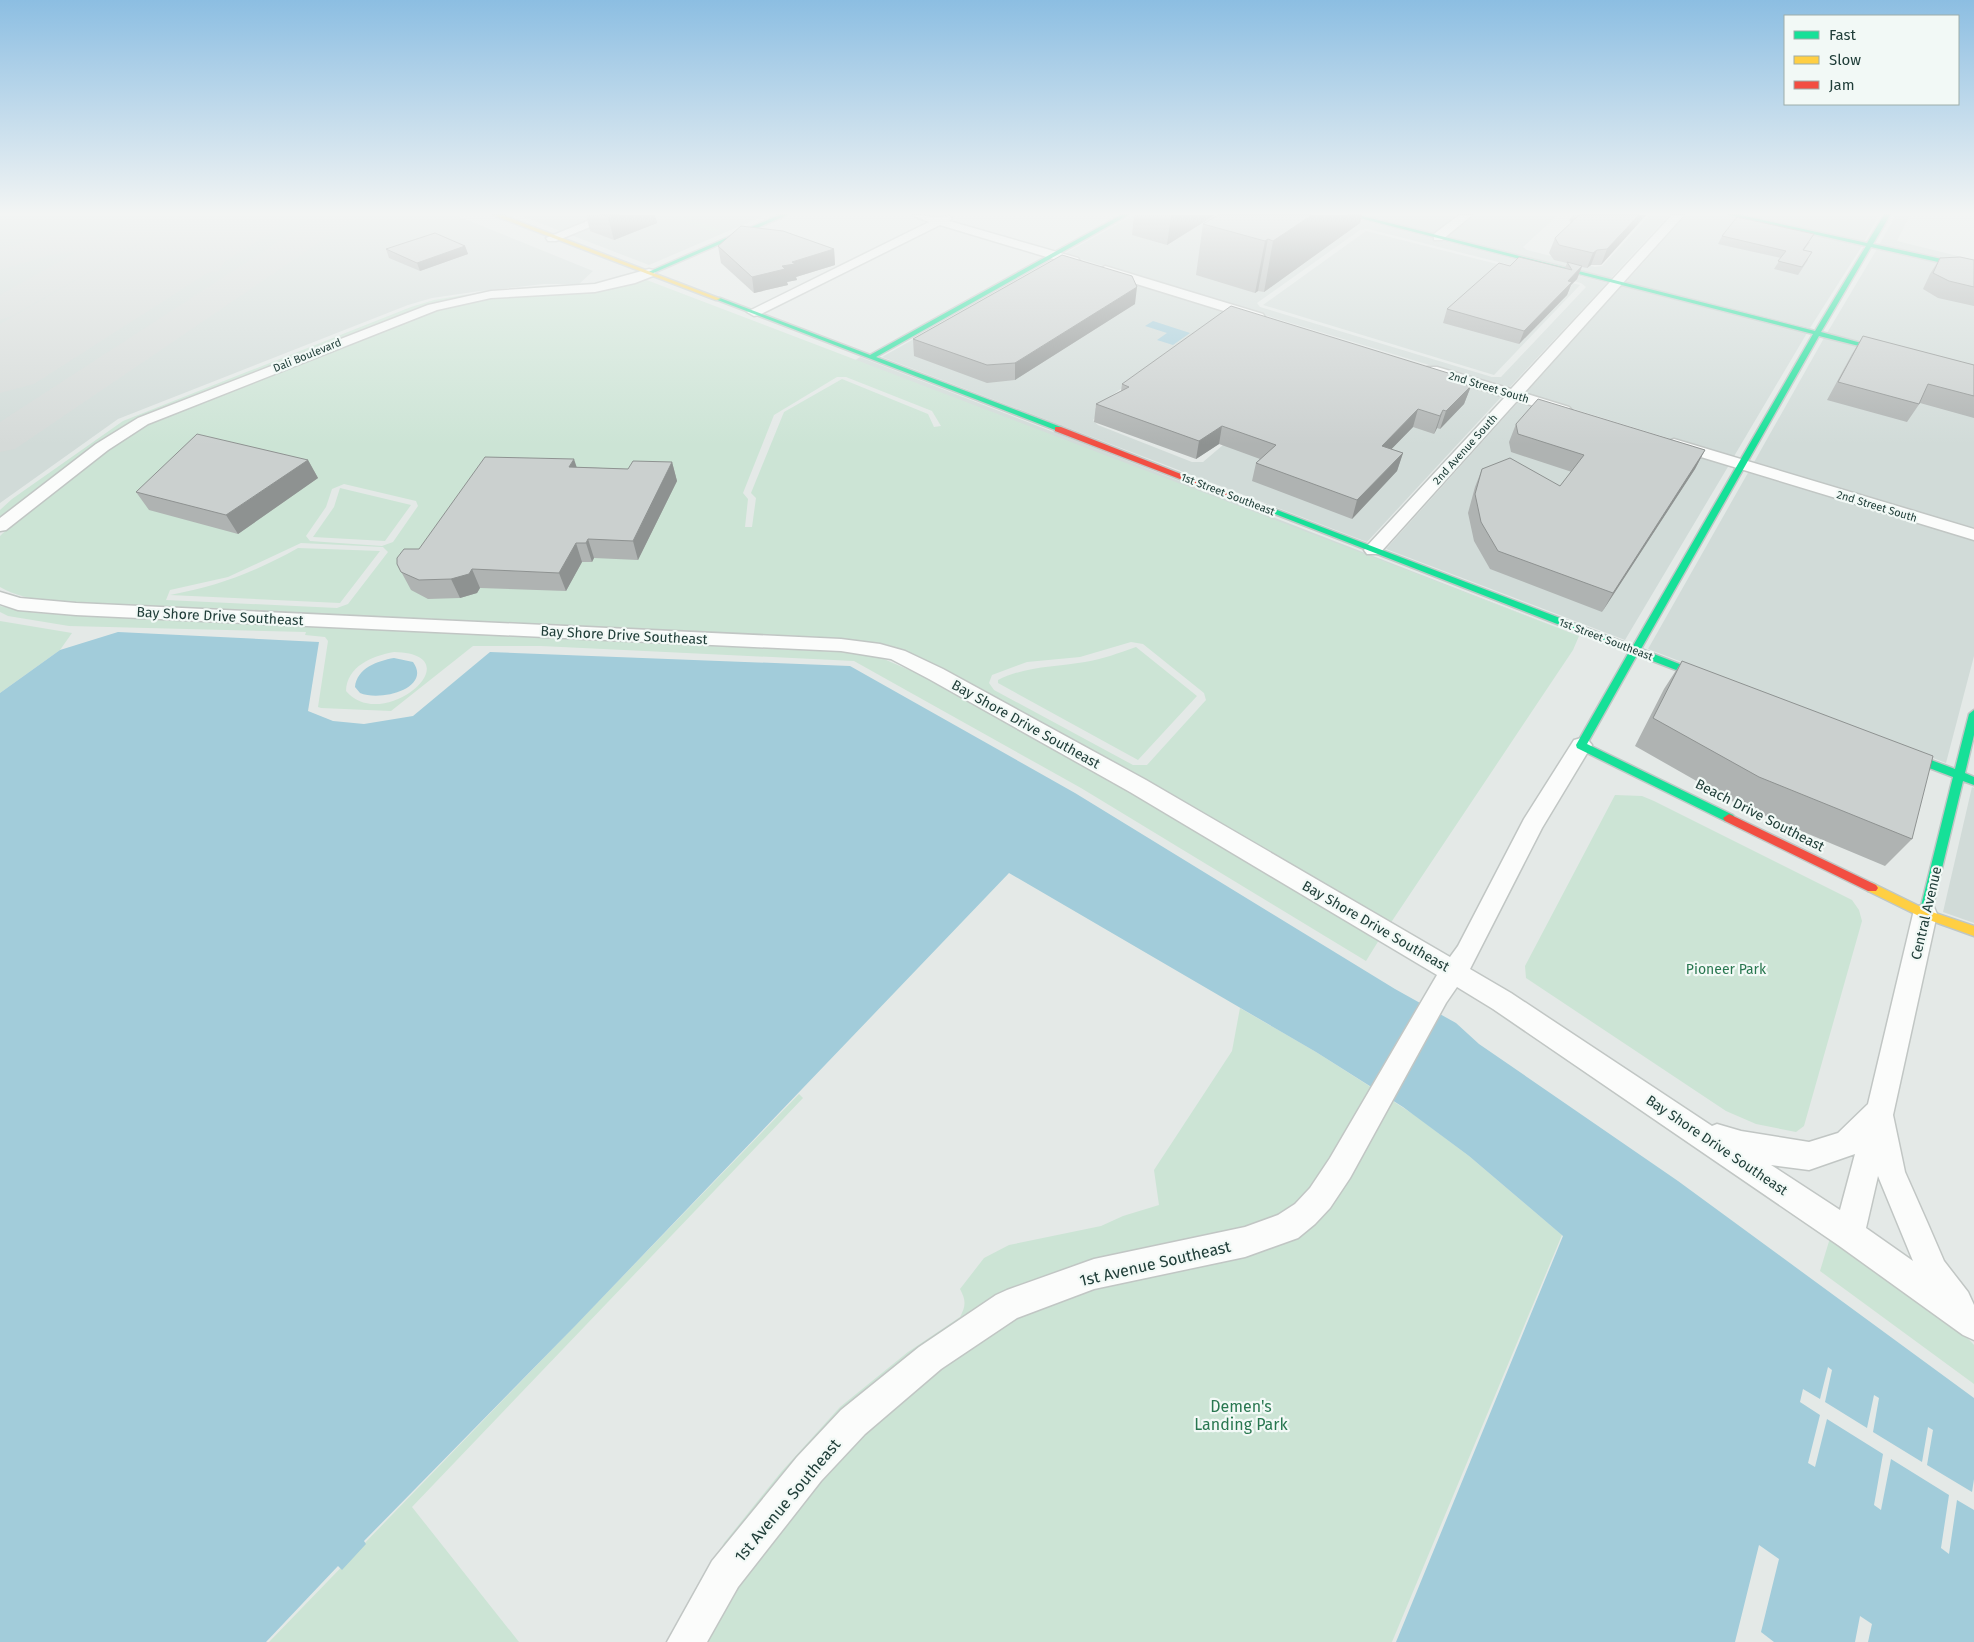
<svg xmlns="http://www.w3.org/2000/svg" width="1974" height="1642" font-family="'Fira Sans',sans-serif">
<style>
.built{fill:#d1dbd8;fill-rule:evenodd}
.green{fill:#cce4d5;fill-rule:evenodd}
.water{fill:#a2ccda}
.pier{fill:#e4e9e7}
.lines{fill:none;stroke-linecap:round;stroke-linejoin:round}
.taxiway{fill:#d5dad8;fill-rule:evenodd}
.runway{fill:#d5dad8;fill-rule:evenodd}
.street-casing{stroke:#c1c6c4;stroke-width:3}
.fast-casing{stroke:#bfc7c5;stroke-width:3}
.slow-casing{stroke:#bfc7c5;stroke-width:3}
.jam-casing{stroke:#bfc7c5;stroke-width:3}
.street{fill:#fbfcfb;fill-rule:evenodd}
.fast{fill:#16e098;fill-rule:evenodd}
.slow{fill:#ffcf43;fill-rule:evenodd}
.jam{fill:#f24e42;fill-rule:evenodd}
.wall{fill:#afb3b2}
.shaded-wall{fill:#8e9291}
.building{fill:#cbd0cf;stroke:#8e9291}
.labels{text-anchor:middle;stroke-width:4.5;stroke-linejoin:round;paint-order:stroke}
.far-street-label{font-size:11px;fill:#203e39;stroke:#f2f9f6}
.street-label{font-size:14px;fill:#203e39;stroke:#f2f9f6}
.park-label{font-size:14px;fill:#297750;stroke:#f2f9f6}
.near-street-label{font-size:16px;fill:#203e39;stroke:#f2f9f6}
.near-park-label{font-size:16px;fill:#297750;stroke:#f2f9f6}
</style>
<rect width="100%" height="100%" fill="#e4e9e7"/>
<path class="built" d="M5,215H455L593,271L579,284H544L480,291L432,298L408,305L118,419L0,503V216Z
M519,215H766L649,265Z
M1134,215H1341L1607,283L1508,389L1064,254ZM1368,229L1581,283L1586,287L1501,377H1492L1260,307L1257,303L1360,230Z
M1360,215H1458L1434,234Z
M1475,215H1558L1523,247L1527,250L1595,267L1602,266L1650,215H1669L1611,278L1447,237Z
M1686,215H1722L1862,246L1810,328L1626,282Z
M1742,215H1879L1864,242Z
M1896,215H1910L1897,241L1974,260V266L1879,245Z
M1366,231L1580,285L1494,375L1263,305Z
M1877,249L1974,270V370L1827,333Z
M1057,258L1503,395L1367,542L882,357ZM1220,320L1325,358L1203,462H1192L1098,425L1093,420L1100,413L1095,407Z
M1622,286L1807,333L1733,458L1525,394Z
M1824,338L1974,376V531L1753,464Z
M860,357L1579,636L854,361Z
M1520,400L1729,465L1625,640L1386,549Z
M1749,471L1974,540V656L1946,763L1648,649Z
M1972,787L1974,788V923L1943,912Z"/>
<path class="green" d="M666,215H697L690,219L719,229L713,232Z
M644,279L1579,636L1573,650L1390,924L1144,780L943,669L904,650L885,644L841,638L48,601C30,598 15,596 0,587V536L3,533L110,448L148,423L429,311C461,303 491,297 523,294C565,291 604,295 644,279ZM837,377H846L932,411L941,426L934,427L928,414L842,379L784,412L751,493L756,498L752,527H745L748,499L743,493L774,415ZM344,484L416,501L418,506L393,542L382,546L310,541L306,536L326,507L332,489ZM301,543L383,547L388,552L348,604L337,608L166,600L170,590L228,577ZM1131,642L1143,644L1204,693L1206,700L1147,765H1133L994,690L989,683L992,675L1027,662L1080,657Z
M470,294L421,307L149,414L95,446L0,518V510L12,499L123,421L411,307L434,300Z
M340,488L411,505L385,541L313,537L334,507Z
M298,548L380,551L340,603L170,595C219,586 255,572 298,548Z
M0,606L36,613L840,652L877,656L930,679L1131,792L1379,940L1366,961L1081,788L854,661L541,646H473L391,711L321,708L318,707L328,641L325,637L305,635L306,632L69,626L8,616L0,612ZM394,652C476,654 383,735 346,691C347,666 372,656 394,652Z
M0,621L72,633L60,650L0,693Z
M1136,647L1197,696L1138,760L998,683V680C1026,666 1055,667 1085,662C1103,659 1119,653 1136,647Z
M1615,795L1642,796L1654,801L1852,900L1859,910L1862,921L1804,1126L1796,1132L1756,1124L1726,1111L1526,978L1525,966Z
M1240,1008L1316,1052L1413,1114L1469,1156L1562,1235L1392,1642H668L695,1599L724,1543L782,1471L840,1407L908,1352L960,1317C966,1306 966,1300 960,1289L984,1258L1009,1245L1101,1226L1123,1216L1159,1205L1154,1170L1232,1051Z
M799,1094L803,1098L412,1507L519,1642H269Z
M1830,1238L1962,1332L1974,1345V1384L1820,1271Z"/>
<path class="water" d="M1153,321L1190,333L1173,345L1157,340L1167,333L1145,326Z
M118,632L319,642L308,711L333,721L364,724L413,716L490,652L850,666L1075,793L1395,989L1456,1023L1479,1044L1678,1181L1974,1398V1642H1396L1563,1236L1469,1156L1403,1107L1316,1052L1009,873L576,1325L364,1541L366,1544L342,1570L338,1566L266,1642H0V693L60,650Z
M394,658L413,662C432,688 381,702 360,693L355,687C357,668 377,661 394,658Z"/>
<path class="pier" d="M1828,1367L1832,1370L1825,1402L1867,1428L1874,1395L1879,1398L1873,1432L1922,1462L1928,1427L1933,1430L1927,1465L1972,1492L1974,1479V1510L1957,1500L1949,1554L1941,1548L1949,1495L1891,1459L1881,1510L1874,1505L1883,1454L1827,1419L1815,1467L1808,1463L1820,1415L1800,1402L1803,1389L1820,1399Z
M1759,1545L1779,1559L1761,1632L1774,1642H1735Z
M1860,1616L1872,1624L1868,1642H1855Z"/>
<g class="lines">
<path class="taxiway" d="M144,215H182L178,221L12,316L0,320V295L75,253L54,254L0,270V250C31,241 64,228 96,236L99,240Z
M319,215H355L351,221L15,449L0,452V422Z
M189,240L200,243L205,252L219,257L223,264L219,271L175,277L145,286L133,283L128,276L137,265L134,261L138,254Z"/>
<path class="runway" d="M190,215H284L273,231L34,384L0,393V324Z"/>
<g class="street-casing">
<path id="street" d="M602,215H619L556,241H548L546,238Z
M912,215L938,217L950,216L952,218L949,221L1078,258L1080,261L1074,265L1070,264L940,225L759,315L754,316L747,312L929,222Z
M1459,215H1472L1442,240H1434V234Z
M1672,215H1684L1524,393L1569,407L1572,410L1569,413L1564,415L1517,401L1379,554H1367L1364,550L1367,546L1505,397L1427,373L1425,370L1427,367H1437L1511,389Z
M1105,266L1263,314L1265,317L1258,321L1253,320L1101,273L1099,270Z
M649,269L653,270L655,273L653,276L635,283L595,292L491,298L437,310L148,424L108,450L6,530L0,531V518L96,444L138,418L428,305L491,291L595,284Z
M1674,439L1974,529V540L1668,447L1666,444L1668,441Z
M0,592L20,598L76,603L841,639L880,644L905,651L943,669L1146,780L1450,957L1458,946L1524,819L1574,740L1581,738L1588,740L1592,745L1542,828L1470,969L1511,993L1712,1126L1717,1124L1741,1131L1809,1142L1838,1133L1868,1104L1913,914L1916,907L1925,904L1934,907L1937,914L1893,1115L1905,1172L1928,1224L1944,1261L1968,1292L1974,1305V1340L1963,1335L1838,1245L1493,1009L1457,987L1446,1003L1350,1178L1330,1208L1315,1224L1298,1238L1245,1257L1094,1289L1017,1318L941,1369L865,1434L821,1481L738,1587L707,1642H667L712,1561L797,1457L841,1410L919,1347L996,1295L1007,1290L1094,1259L1245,1227L1278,1215L1295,1204L1310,1188L1330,1158L1437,975L1130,792L929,679L891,659L841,651L76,615L18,610L0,604ZM1855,1154L1840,1210L1771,1165L1809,1170ZM1878,1176L1913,1261L1866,1228Z"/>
</g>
<g class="fast-casing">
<path id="fast" d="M779,215H787L651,274L646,273Z
M1121,215H1128L876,357L1061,427V431H1058L715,299L720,298L870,355Z
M1348,215H1358L1815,331L1866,246L1729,215H1740L1867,243L1884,215H1890L1873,244L1974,266V270L1871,247L1821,332L1898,353L1895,355L1819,336L1641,649L1718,679L1719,681L1714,684L1710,683L1637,655L1587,744L1733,815L1735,818L1733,821H1725L1577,748L1576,745L1629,652L1257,507L1258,505H1264L1633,646L1813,334Z
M1974,710V735L1965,773L1974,777V785L1963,781L1931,914L1929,917L1925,919L1921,917L1919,914L1953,777L1892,754L1891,751L1896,747L1955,769L1969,714Z"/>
</g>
<g class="slow-casing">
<path id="slow" d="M493,215H502L721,299L716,300Z
M1872,883L1929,911L1974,926V936L1921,917L1868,891L1866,888L1868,885Z"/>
</g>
<g class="jam-casing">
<path id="jam" d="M1055,427H1061L1265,507L1264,509H1258L1055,431Z
M1729,814L1876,885L1878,888L1876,891H1868L1725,821L1723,818Z"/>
</g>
<use href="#street" class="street"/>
<use href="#fast" class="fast"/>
<use href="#slow" class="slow"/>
<use href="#jam" class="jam"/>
</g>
<path class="wall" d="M586,215H655L657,223L614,240L590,231Z
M1134,215H1215L1167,245L1132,235Z
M1218,215H1362L1360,223L1264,292L1258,291L1255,293L1196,275L1203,224Z
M1572,215H1646L1601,265H1591L1587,268L1582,267L1577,279L1571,285L1567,295L1519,344L1443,323L1447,309L1510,266L1565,268L1567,263L1554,260L1549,253L1555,238L1570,224L1571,221H1569Z
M1722,236L1810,242L1804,250L1808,260L1798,275L1774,269L1781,258L1718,244Z
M465,246L468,254L420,271L389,258L386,249Z
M718,246L834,249L835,265L796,277L797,280L787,282L788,285L754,293L721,263Z
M1940,258L1974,260V306L1938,298L1923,289L1930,274Z
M1135,304L1015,380L987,383L914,356L913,339Z
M1863,336L1974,365V418L1920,403L1907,422L1827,400L1852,354Z
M1461,377L1459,383L1471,386L1464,404L1440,429L1437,428L1434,434L1413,427L1391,449L1403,453L1397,471L1352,519L1252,481L1256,463L1260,459L1219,444L1196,459L1094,422L1096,404L1121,391L1122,384Z
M1516,424L1705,450L1695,469L1602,612L1490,569L1474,541L1468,513L1475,487L1482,469L1560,486L1572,472L1511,452L1509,442Z
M308,460L318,478L238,534L149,510L136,492Z
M672,462L677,481L638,560L594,558L592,562H582L566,591L480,588L477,593L460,598L428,599L411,590L397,564L419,549L577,467L628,469Z
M1682,661L1912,839L1885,866L1737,804L1635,746L1664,689Z"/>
<path class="shaded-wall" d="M614,215H655L657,223L614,240L608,217Z
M1171,215H1215L1167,245Z
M1312,215H1362L1360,223L1264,292L1273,241Z
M1639,215H1646L1601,265L1607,249Z
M1268,239L1258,291L1255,293L1265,241Z
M465,246L468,254L420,271L417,263Z
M834,249L835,265L796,277L797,280L787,282L788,285L754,293L752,277L782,266L792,262Z
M1597,250L1591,265L1587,268L1593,253Z
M1582,266L1577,279L1571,285L1567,295L1519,344L1524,331L1568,281Z
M1137,287L1135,304L1015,380V363Z
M1471,386L1464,404L1440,429L1446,411Z
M1418,409L1413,427L1377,464L1382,446Z
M1443,410L1437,428L1434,434L1440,416Z
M1222,426L1219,444L1196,459L1199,441Z
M1705,450L1695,469L1602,612L1613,593Z
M1403,453L1397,471L1352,519L1357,500Z
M574,459L580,477L569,467Z
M308,460L318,478L238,534L226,515Z
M672,462L677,481L638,560L633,541Z
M588,539L594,558L592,562L586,543Z
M576,543L582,562L566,591L559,573Z
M472,569L480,588L477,593L460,598L451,579Z"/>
<path class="building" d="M603,215H614L608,217Z
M1218,215H1312L1273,241L1268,239L1265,241L1203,224Z
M1579,215H1639L1607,249L1597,250L1593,253L1559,245L1555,238Z
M1737,217L1814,234L1803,250L1812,252L1802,267L1778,261L1786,251L1722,236Z
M741,226L783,231L834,249L792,262L795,264L782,266L785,269L752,277L718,246Z
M435,233L465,246L417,263L386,249Z
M1062,255L1132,276L1137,287L1015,363L987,365L913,339Z
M1519,257L1572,270L1567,262L1582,266L1568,281L1572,282L1524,331L1447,309L1499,263L1510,266Z
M1960,257L1974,260V287L1949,281L1933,273L1940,258Z
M1231,306L1461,377L1456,382L1471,386L1446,411L1443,410L1440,416L1418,409L1382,446L1403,453L1357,500L1256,463L1276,445L1222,426L1199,441L1096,404L1129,387L1122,384Z
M1863,336L1974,365V396L1928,384L1919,404L1838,382Z
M1538,399L1705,450L1613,593L1498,551L1481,522L1475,494L1482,469L1510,458L1560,486L1584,455L1518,434L1516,424Z
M197,434L308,460L226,515L136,492Z
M485,457L574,459L569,467L628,469L633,461L672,462L633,541L588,539L586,543H576L559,573L472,569L469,574L451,579L419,580L401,572L397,564V558L404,549H419Z
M1682,661L1933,756L1912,839L1759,777L1653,718Z"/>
<linearGradient id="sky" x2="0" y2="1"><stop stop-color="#8cbee2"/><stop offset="0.48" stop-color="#f3f5f4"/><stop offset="1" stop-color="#f3f5f4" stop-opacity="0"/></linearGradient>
<rect width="1974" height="445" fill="url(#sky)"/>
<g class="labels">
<g class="far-street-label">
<text transform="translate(307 355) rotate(-22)" y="4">Dali Boulevard</text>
<text transform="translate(1489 387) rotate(17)" y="4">2nd Street South</text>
<text transform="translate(1465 449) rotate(-48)" y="4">2nd Avenue South</text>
<text transform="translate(1228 494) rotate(21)" y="4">1st Street Southeast</text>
<text transform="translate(1877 506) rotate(17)" y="4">2nd Street South</text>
<text transform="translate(1606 639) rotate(21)" y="4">1st Street Southeast</text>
</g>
<g class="street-label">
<text transform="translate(220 616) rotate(3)" y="5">Bay Shore Drive Southeast</text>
<text transform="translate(624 635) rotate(3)" y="5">Bay Shore Drive Southeast</text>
<text transform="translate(1026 724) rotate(29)" y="5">Bay Shore Drive Southeast</text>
<text transform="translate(1760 815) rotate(27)" y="5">Beach Drive Southeast</text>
<text transform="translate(1926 913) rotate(-77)" y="5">Central Avenue</text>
<text transform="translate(1376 926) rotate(30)" y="5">Bay Shore Drive Southeast</text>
<text transform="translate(1717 1145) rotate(34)" y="5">Bay Shore Drive Southeast</text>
</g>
<g class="park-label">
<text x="1726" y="974">Pioneer Park</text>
</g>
<g class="near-street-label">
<text transform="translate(1155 1263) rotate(-13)" y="6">1st Avenue Southeast</text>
<text transform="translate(787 1500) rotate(-50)" y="6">1st Avenue Southeast</text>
</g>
<g class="near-park-label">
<text x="1241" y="1412">Demen's<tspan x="1241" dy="18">Landing Park</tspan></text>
</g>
</g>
<rect x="1784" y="15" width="175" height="90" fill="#f2f9f6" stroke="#9eaeaa"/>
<rect x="1794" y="31" width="25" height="8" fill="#16e098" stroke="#9eaeaa"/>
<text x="1829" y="40" font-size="15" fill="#203e39">Fast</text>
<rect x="1794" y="56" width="25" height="8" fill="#ffcf43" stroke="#9eaeaa"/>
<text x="1829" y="65" font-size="15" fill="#203e39">Slow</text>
<rect x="1794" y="81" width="25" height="8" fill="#f24e42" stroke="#9eaeaa"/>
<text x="1829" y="90" font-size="15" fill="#203e39">Jam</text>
</svg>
